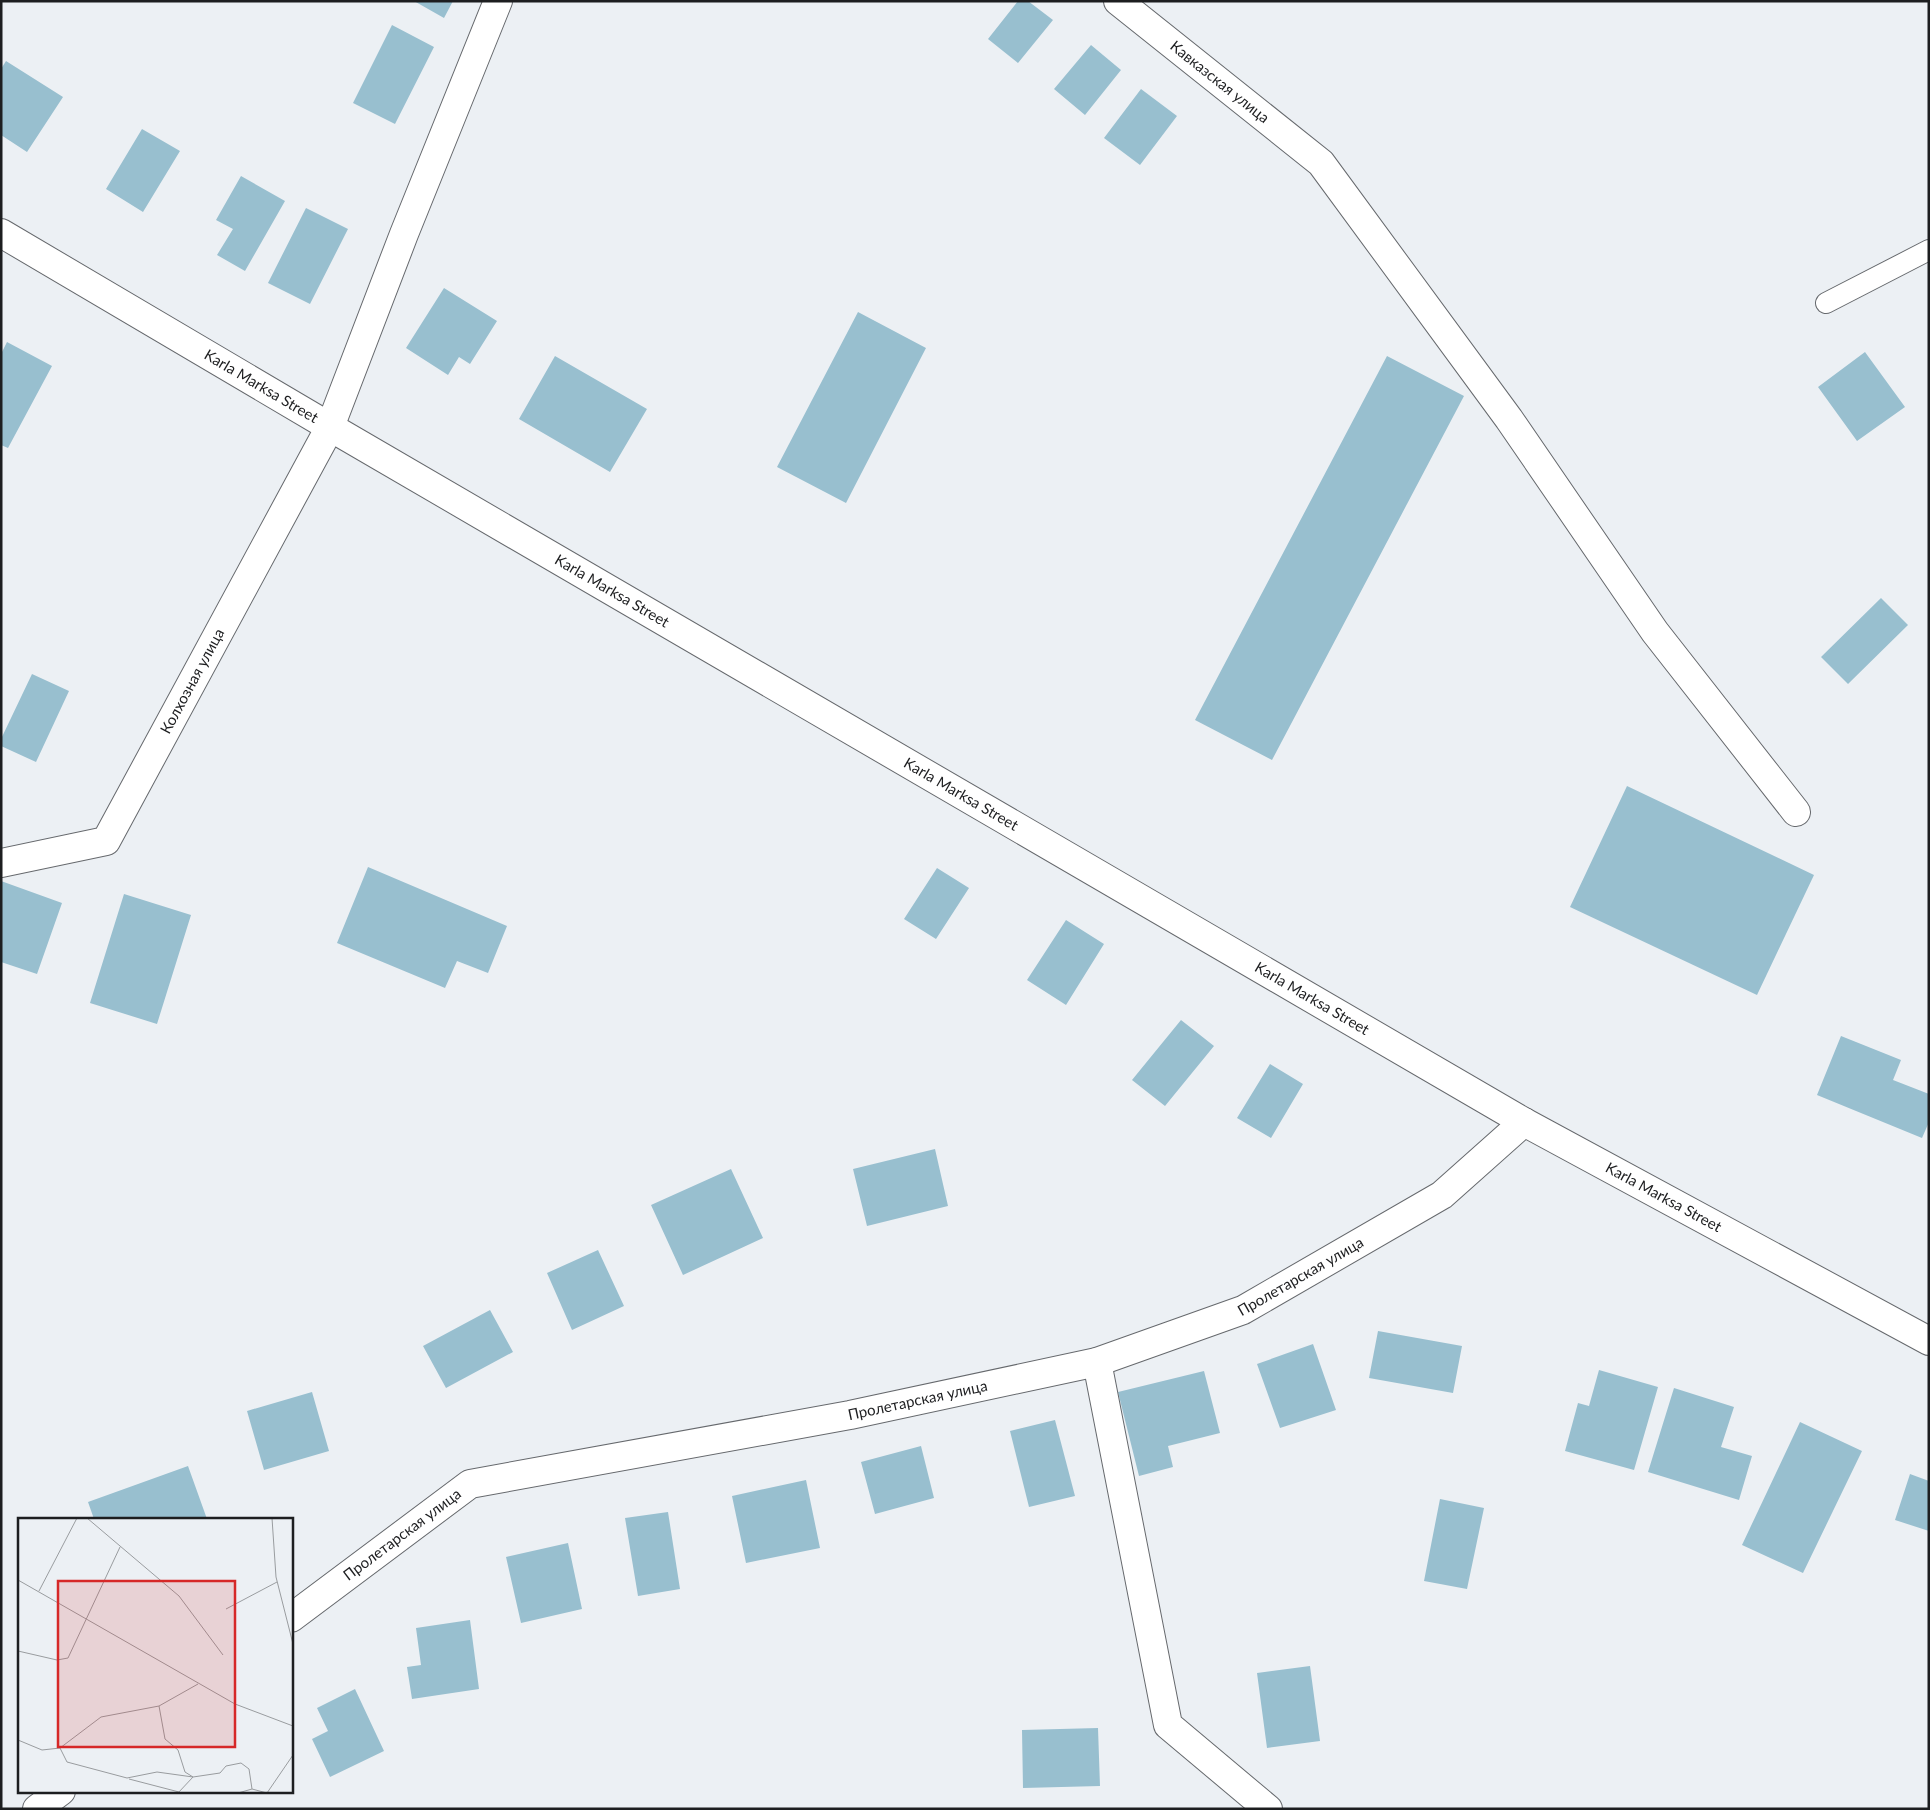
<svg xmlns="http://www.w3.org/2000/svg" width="1930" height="1810" font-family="Lato,sans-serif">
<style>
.building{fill:#98bfcf}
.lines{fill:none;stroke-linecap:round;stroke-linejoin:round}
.lane-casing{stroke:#66696d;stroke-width:22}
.street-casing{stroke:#66696d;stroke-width:30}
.secondary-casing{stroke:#66696d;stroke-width:30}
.lane{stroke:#fff;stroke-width:20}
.street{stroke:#fff;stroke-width:28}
.secondary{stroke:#fff;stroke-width:28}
.labels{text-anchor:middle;stroke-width:5;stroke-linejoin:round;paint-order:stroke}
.street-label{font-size:15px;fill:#1d1e20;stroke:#fbfdff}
.inset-road{fill:none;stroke:#999c9f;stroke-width:1}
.view{fill:#d62828;fill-opacity:0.15;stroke:#d62828;stroke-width:2.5}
.inset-edge{fill:none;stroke:#1d1e20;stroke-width:2.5}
</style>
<rect width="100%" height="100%" fill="#ecf0f4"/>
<path class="building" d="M414,1H453L444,18Z
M1018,1H1028L1053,20L1018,63L988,39Z
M392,25L434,47L395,124L353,103Z
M1091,45L1121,70L1085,115L1054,89Z
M6,61L63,97L27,152L1,135V69Z
M1141,89L1177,116L1140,165L1104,138Z
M142,129L180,151L143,212L106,189Z
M241,176L285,201L245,271L217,255L233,229L216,220Z
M306,208L348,229L310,304L268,283Z
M444,288L497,321L470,364L459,357L448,375L406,348Z
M858,312L926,348L846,503L777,467Z
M7,342L52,366L8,448L1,445V354Z
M1865,352L1905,407L1857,441L1818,387Z
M555,356L647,409L610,472L519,419Z
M1387,356L1464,396L1272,760L1195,720Z
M1881,598L1908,625L1848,684L1821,657Z
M32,674L69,691L36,762L1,746V739Z
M1627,786L1814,875L1757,995L1570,907Z
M368,867L507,926L488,973L457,961L445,988L337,943Z
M937,868L969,888L936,939L904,919Z
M1,881L62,903L37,974L1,962Z
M124,894L191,915L157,1024L90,1003Z
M1066,920L1104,944L1066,1005L1027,980Z
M1181,1020L1214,1046L1165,1106L1132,1080Z
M1841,1036L1901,1060L1893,1080L1929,1094V1122L1922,1138L1817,1095Z
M1270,1064L1303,1084L1271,1138L1237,1118Z
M935,1149L948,1206L867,1226L853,1169Z
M731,1169L763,1238L683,1275L651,1205Z
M598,1250L624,1306L572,1330L547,1273Z
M490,1310L513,1352L446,1388L423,1346Z
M1378,1331L1462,1346L1453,1393L1369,1378Z
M1313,1344L1336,1410L1280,1428L1257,1364Z
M1599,1370L1658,1387L1634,1470L1565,1451L1578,1403L1589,1406Z
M1204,1371L1220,1433L1168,1446L1173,1467L1139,1476L1118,1392Z
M1674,1388L1734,1407L1721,1447L1752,1456L1739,1500L1648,1472Z
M312,1392L329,1451L264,1470L247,1411Z
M1055,1420L1075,1496L1029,1507L1010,1431Z
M1800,1422L1862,1451L1803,1573L1742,1545Z
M921,1446L934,1498L875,1514L861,1462Z
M188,1466L207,1519H94L88,1502Z
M1910,1474L1929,1481V1531L1895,1520Z
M806,1480L820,1548L746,1563L732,1496Z
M1440,1499L1484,1508L1467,1589L1424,1581Z
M668,1512L680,1589L638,1596L625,1518Z
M568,1543L582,1609L521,1623L506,1557Z
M470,1620L479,1689L412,1699L407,1667L421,1665L416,1628Z
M1310,1666L1320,1741L1267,1748L1257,1673Z
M355,1689L384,1751L330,1777L312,1739L328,1731L317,1708Z
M1098,1728L1100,1786L1023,1788L1022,1730Z"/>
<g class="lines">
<g class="lane-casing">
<path id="lane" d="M1826,303L1929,250"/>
</g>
<g class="street-casing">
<g id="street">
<path id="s1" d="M1118,1L1321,163L1509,419L1655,632L1796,812"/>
<path id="s2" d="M1,863L106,841L330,427L404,234L498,1"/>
<path d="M1097,1362L1168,1725L1268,1809"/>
<path id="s3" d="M291,1618L470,1484L850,1415L1097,1362L1243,1310L1442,1195L1524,1122"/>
<path d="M37,1809L61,1791"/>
</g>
</g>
<g class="secondary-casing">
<g id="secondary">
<path id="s4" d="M1,233L330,427L1524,1122L1929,1341"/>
</g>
</g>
<use href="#lane" class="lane"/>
<use href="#street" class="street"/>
<use href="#secondary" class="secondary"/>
</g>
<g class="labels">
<g class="street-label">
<text dy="5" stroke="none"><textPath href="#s1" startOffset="130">Кавказская улица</textPath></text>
<text dy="5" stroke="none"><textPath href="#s4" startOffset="302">Karla Marksa Street</textPath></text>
<text dy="5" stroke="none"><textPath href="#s4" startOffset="708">Karla Marksa Street</textPath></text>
<text dy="5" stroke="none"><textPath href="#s2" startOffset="289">Колхозная улица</textPath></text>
<text dy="5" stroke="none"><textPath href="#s4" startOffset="1112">Karla Marksa Street</textPath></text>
<text dy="5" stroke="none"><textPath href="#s4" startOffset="1518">Karla Marksa Street</textPath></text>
<text dy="5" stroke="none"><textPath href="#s4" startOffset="1922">Karla Marksa Street</textPath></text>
<text dy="5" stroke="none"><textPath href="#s3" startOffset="1084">Пролетарская улица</textPath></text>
<text dy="5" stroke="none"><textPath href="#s3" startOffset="679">Пролетарская улица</textPath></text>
<text dy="5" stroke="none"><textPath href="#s3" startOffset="139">Пролетарская улица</textPath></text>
</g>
</g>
<g transform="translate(18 1518)">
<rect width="275" height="275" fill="#ecf0f4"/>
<path class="inset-road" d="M69,0L161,78L205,137M254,0L258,59L275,126M0,62L217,186L275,208M21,73L59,0M208,91L259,64M0,133L39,142L50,140L102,29M141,188L147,221L160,232L167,254L175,259L160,275M0,222L24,232L42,230L83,199L141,188L180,166M42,230L49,244L109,260L139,254L175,259L202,255L208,248L223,245L231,251L234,271M111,261L161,274M220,275L234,271L249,275M249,275L275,237"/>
<path class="view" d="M40,63H217V229H40Z"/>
<rect width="275" height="275" class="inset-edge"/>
</g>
<rect width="1930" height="1810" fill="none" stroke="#1d1e20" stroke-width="5"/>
</svg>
